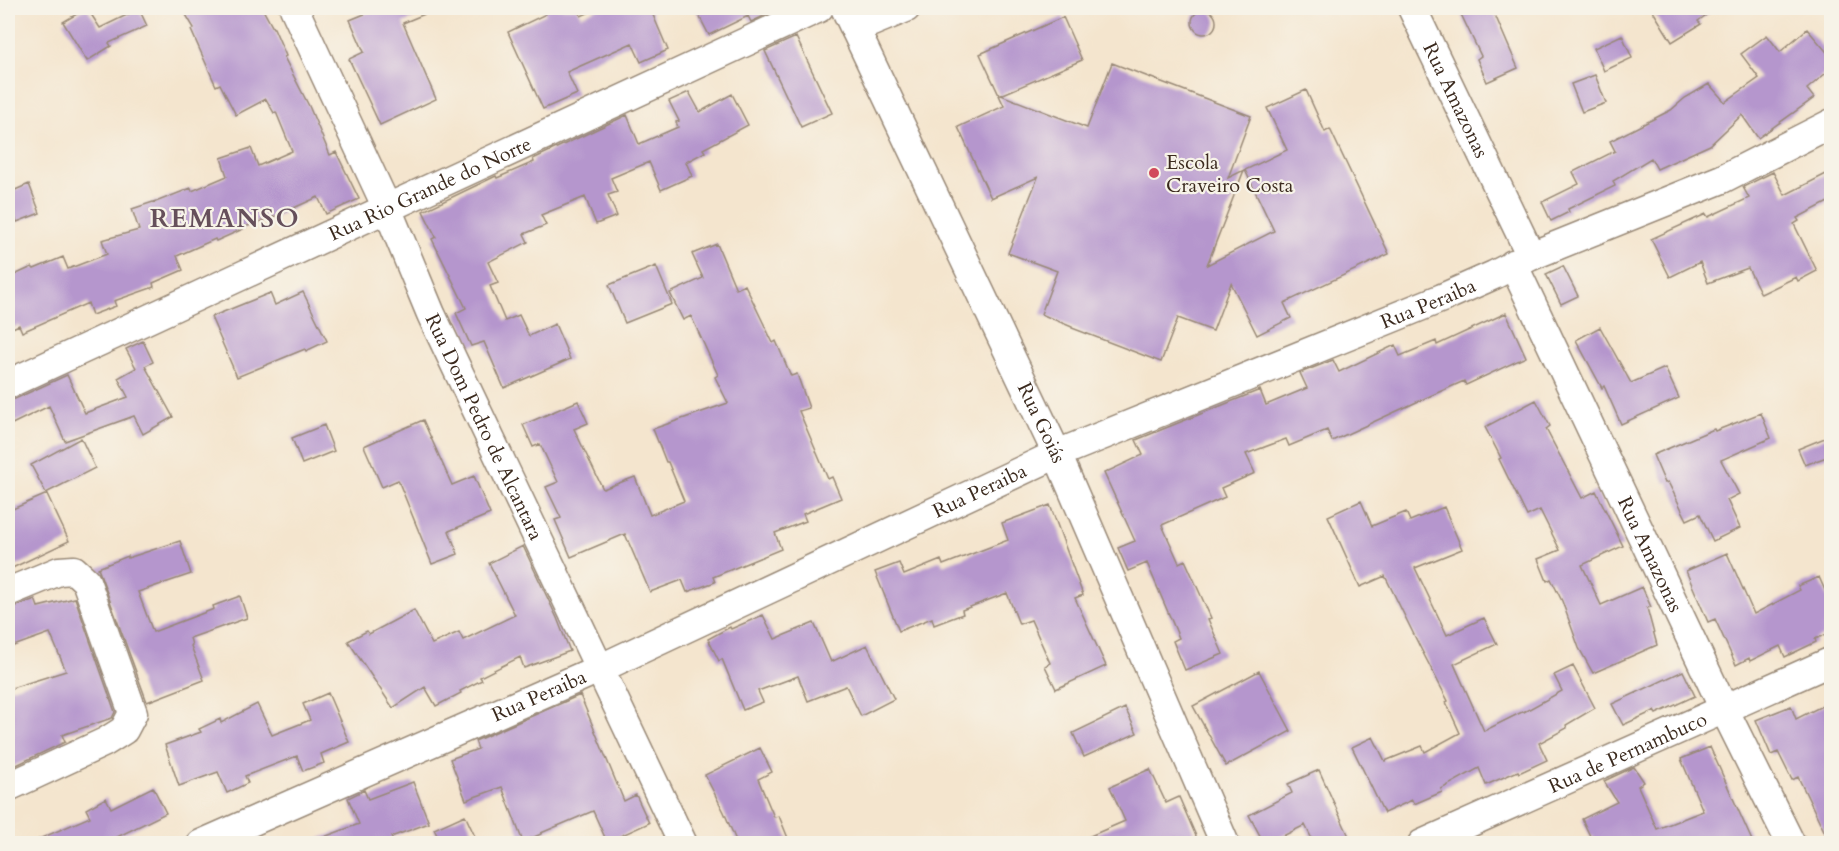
<svg xmlns="http://www.w3.org/2000/svg" width="1839" height="851" font-family="Cardo,serif">
<style>
.building{fill:#b596cd}
.lines{fill:none;stroke-linecap:round;stroke-linejoin:round}
.minor-casing{stroke:#988876;stroke-width:31}
.minor{stroke:#fff;stroke-width:28}
.poi-dot{fill:#d1495b;stroke:#f7f3e8;stroke-width:2}
.labels{text-anchor:middle;stroke-width:4.5;stroke-linejoin:round;paint-order:stroke}
.street-label{font-size:20px;fill:#3b2a1e;stroke:#f7f3e8}
.poi-label{font-size:20px;fill:#3b2a1e;stroke:#f7f3e8;text-anchor:start}
.district-label{font-size:26px;font-weight:bold;letter-spacing:1.5px;fill:#66505b;stroke:#f7f3e8}
</style>
<rect width="100%" height="100%" fill="#f7f3e8"/>
<filter id="ink" filterUnits="userSpaceOnUse"><feTurbulence type="fractalNoise" baseFrequency=".0167" numOctaves="2"/><feDisplacementMap in="SourceGraphic" scale="12" xChannelSelector="R" yChannelSelector="G"/><feConvolveMatrix kernelMatrix="1 2 1 2 8 2 1 2 1" color-interpolation-filters="sRGB"/></filter>
<filter id="wash" filterUnits="userSpaceOnUse"><feTurbulence type="fractalNoise" baseFrequency=".008" numOctaves="4" result="noise"/><feDisplacementMap in="SourceGraphic" scale="24" xChannelSelector="R" yChannelSelector="G"/><feGaussianBlur stdDeviation="1.35" result="paint"/><feColorMatrix in="noise" values="0 0 0 0 0 0 0 0 0 0 0 0 0 0 0 0 0 1.4 0 .05"/><feComposite in="paint" operator="in"/></filter>
<g filter="url(#wash)">
<rect width="100%" height="100%" fill="#f4e5ce"/>
<g id="blocks">
<path class="building" d="M87,8L100,28L139,9L147,26L109,43L111,46L87,61L63,22Z
M182,8H262L273,28H274L286,56L284,57L309,106L330,155L336,152L359,199L326,214L318,197L276,216L242,228L243,229L216,241L215,239L177,256L183,270L153,283L154,287L114,301L116,306L92,315L88,303L22,332L19,325L8,330V278L32,267L34,269L63,257L68,269L107,254L102,240L139,230L132,209L156,201V202L191,188L192,191L227,176L221,158L251,148L258,166L292,151L276,112L274,113L266,99L236,115L220,84L216,86L191,30L194,28Z
M379,8H439L403,23L436,99L380,125L349,59L364,52L350,20Z
M543,8H577L581,16L599,8H650L668,50L641,62L632,43L567,72L577,94L543,109L508,32L546,14Z
M695,8H781L751,22L748,16L709,35Z
M1458,8H1492L1518,68L1487,82L1477,59L1481,56Z
M1651,8H1716L1698,21L1701,24L1672,42Z
M1192 22a12 12 0 1 1 24 0a12 12 0 1 1-24 0Z
M1063,17L1082,60L1001,95L1087,128L1112,63L1251,116L1228,178L1244,170L1207,265L1274,231L1245,170L1287,150L1267,108L1306,90L1325,132L1330,129L1389,254L1284,303L1291,318L1257,335L1231,283L1213,331L1178,318L1161,362L1072,328V327L1041,314L1057,271L1008,253L1038,177L991,198L958,127L1004,106L980,54Z
M1807,29L1832,58V68L1807,89L1814,98L1758,138L1742,115L1710,145L1657,169L1651,158L1613,181L1615,186L1568,209L1569,212L1551,221L1542,202L1579,184L1573,172L1615,151L1610,141L1671,110L1685,98L1709,84L1725,102L1759,78L1741,54L1767,35L1780,52Z
M1622,35L1632,58L1604,71L1594,48Z
M796,37L832,113L801,127L765,51Z
M1595,75L1606,103L1582,112L1571,84Z
M689,92L700,112L732,94L748,125L703,149L705,152L686,162L692,176L661,190L649,162L611,178L617,192L608,195L617,216L596,224L585,197L541,215L546,225L524,234L528,242L488,262L498,283L490,286L505,321L519,315L529,336L555,324L570,359L504,388L484,342L471,346L456,313L466,308L432,239L436,237L423,211L496,176L497,178L534,162L533,159L627,115L639,144L678,127L676,122L679,121L669,101Z
M1832,171V200L1797,218L1799,221L1794,224L1817,271L1798,281L1796,277L1761,294L1748,268L1708,283L1700,262L1670,277L1651,239L1706,214L1708,217L1749,198L1743,187L1773,172L1785,195Z
M29,184L40,213L17,222L8,199V193Z
M717,244L736,289L745,285L773,343L776,341L791,376L797,374L809,408L799,411L828,479L832,477L841,498L803,514L806,521L775,533L781,549L713,577L715,582L687,592L682,580L650,592L625,534L571,557L555,520L561,518L546,487L558,482L540,444L533,447L523,425L578,401L588,423L574,429L603,489L635,477L650,515L684,501L668,462H666L653,429L728,403L715,377L718,375L691,316L683,320L670,293L703,278L692,254Z
M656,266L672,304L625,323L609,285Z
M1563,266L1578,296L1561,304L1546,274Z
M303,292L327,341L306,351L305,349L237,377L211,317L270,293L275,305Z
M1506,313L1526,357L1466,385L1464,381L1421,400L1332,441L1327,430L1289,446L1286,439L1246,454L1255,473L1221,488L1225,497L1162,525L1179,563L1185,560L1211,618L1208,619L1223,654L1185,670L1173,641L1179,638L1147,563L1128,571L1118,548L1135,541L1104,473L1143,455L1136,440L1260,390L1266,405L1307,388L1300,373L1333,360L1339,372L1395,345L1400,356L1436,341L1437,345Z
M1600,327L1631,383L1665,368L1679,398L1621,424L1604,386L1602,388L1576,340Z
M143,341L153,362L145,366L173,417L143,434L134,416L65,441L49,406L8,426V400L15,399L67,375L85,413L128,397L118,378L136,368L126,349Z
M1536,400L1550,426L1546,429L1582,498L1596,491L1623,546L1582,565L1601,605L1642,587L1651,607L1647,608L1657,645L1593,673L1579,648L1562,601L1551,579L1547,581L1538,559L1560,550L1540,510L1527,516L1499,459L1501,458L1485,427Z
M1761,413L1771,438L1721,460L1739,494L1727,500L1740,528L1713,541L1700,514L1687,520L1668,482L1665,483L1653,455L1714,429L1715,431Z
M423,420L452,485L474,476L490,514L449,531L458,554L432,564L398,480L382,487L364,446Z
M324,425L334,451L302,464L292,438Z
M1832,435V455L1805,465L1798,449Z
M81,438L95,468L46,493L31,465Z
M47,494L69,541L8,570V511Z
M1361,501L1372,526L1406,512L1410,521L1444,507L1462,549L1415,568L1447,635L1484,618L1497,644L1454,664L1484,731L1524,711V712L1562,691L1554,675L1573,666L1595,708L1566,725L1567,728L1539,743L1547,760L1519,773L1518,771L1486,785L1479,768L1441,789L1442,792L1414,804L1412,800L1384,813L1352,747L1373,737L1385,761L1422,746L1425,752L1460,733L1446,702L1448,701L1420,647L1385,576L1360,587L1328,516Z
M1050,505L1083,595L1075,598L1106,666L1056,689L1045,666L1050,663L1031,620L1019,624L1007,593L962,610L963,614L934,625L932,618L899,631L875,572L899,563L904,575L941,560L943,565L1008,540L1002,523Z
M180,541L191,574L138,592L153,632L214,609L213,606L240,596L247,618L190,638L192,645L191,646L204,680L147,702L98,568L128,556V558Z
M523,546L557,618L570,651L524,668L520,657L480,677L482,680L460,691L461,693L436,706L425,687L393,708L348,641L367,631L369,634L414,610L432,644L459,632L463,640L515,615L489,563Z
M1727,553L1754,614L1800,590L1798,586L1819,577L1832,606V632L1815,639L1816,642L1785,657L1780,646L1750,661L1749,658L1736,665L1715,619L1708,622L1686,571Z
M75,598L115,712L112,718L62,735L65,742L8,769V689L66,671L50,633L8,648V608L14,607L35,599L38,607Z
M763,615L775,639L814,623L831,662L867,645L894,699L861,716L846,686L808,701L798,676L758,691L763,702L743,710L722,659L719,661L708,639L730,627L731,629Z
M1259,671L1291,731L1226,766L1193,706Z
M1683,671L1695,696L1656,714L1654,711L1623,725L1612,704Z
M328,693L349,742L321,754L324,763L303,771L297,756L245,776L248,783L227,793L218,772L179,786L165,745L201,732L199,729L220,719L221,723L257,704L272,735L310,720L303,704Z
M580,695L624,801L636,795L649,823L607,842L593,811L541,833V834L523,842L502,787L466,800L450,759L478,749L475,741Z
M1832,701V843H1830L1798,777L1792,780L1778,752L1771,755L1756,720L1791,706L1796,719Z
M1125,708L1137,733L1084,757L1073,733Z
M1710,747L1753,843H1596L1593,836L1591,838L1582,819L1617,802L1604,781L1634,767L1644,782L1638,786L1657,829L1703,811L1681,759Z
M760,748L772,772L758,779L774,817L779,816L790,843H737L724,812L705,775Z
M1150,769L1166,803L1179,797L1199,843H1074L1125,821L1110,787Z
M1319,770L1352,843H1314L1305,825L1269,843H1264L1249,815L1292,793L1288,784Z
M413,782L429,823L391,837L394,843H313V841L359,824L348,798L364,790L368,799Z
M153,787L166,813L105,843H30L90,817L86,809L106,798L111,808Z
M465,815L478,843H441L434,829Z"/>
</g>
</g>
<g filter="url(#ink)">
<use href="#blocks" fill-opacity="0" stroke="#988876" stroke-width="1.5"/>
<g class="lines">
<g class="minor-casing">
<g id="minor">
<path id="s1" d="M294,8L387,208L431,314L683,844"/>
<path id="s2" d="M845,8L1057,454L1225,844"/>
<path id="s3" d="M1412,8L1531,256"/>
<path d="M855,29L906,8"/>
<path id="s4" d="M1513,264L1724,709L1791,844"/>
<path id="s5" d="M8,384L819,8"/>
<path d="M8,592L59,571L74,570L86,581L133,713L124,730L105,742L8,787"/>
<path id="s6" d="M201,844L601,668L1057,454L1442,298L1494,275L1531,256L1722,179L1832,123"/>
<path id="s7" d="M1422,844L1832,661"/>
</g>
</g>
<use href="#minor" class="minor"/>
</g>
</g>
<circle class="poi-dot" cx="1154" cy="173" r="6"/>
<g class="labels">
<g class="street-label">
<text dy="7" stroke="none"><textPath href="#s3" startOffset="102">Rua Amazonas</textPath></text>
<text dy="7" stroke="none"><textPath href="#s5" startOffset="465">Rua Rio Grande do Norte</textPath></text>
<text dy="7" stroke="none"><textPath href="#s6" startOffset="1341">Rua Peraiba</textPath></text>
<text dy="7" stroke="none"><textPath href="#s2" startOffset="459">Rua Goiás</textPath></text>
<text dy="7" stroke="none"><textPath href="#s1" startOffset="460">Rua Dom Pedro de Alcantara</textPath></text>
<text dy="7" stroke="none"><textPath href="#s6" startOffset="855">Rua Peraiba</textPath></text>
<text dy="7" stroke="none"><textPath href="#s4" startOffset="321">Rua Amazonas</textPath></text>
<text dy="7" stroke="none"><textPath href="#s6" startOffset="369">Rua Peraiba</textPath></text>
<text dy="7" stroke="none"><textPath href="#s7" startOffset="225">Rua de Pernambuco</textPath></text>
</g>
<g class="poi-label">
<text x="1166" y="169">Escola<tspan x="1166" dy="23">Craveiro Costa</tspan></text>
</g>
<g class="district-label">
<text x="225" y="227">REMANSO</text>
</g>
</g>
<rect width="1839" height="851" fill="none" stroke="#f7f3e8" stroke-width="30"/>
</svg>
